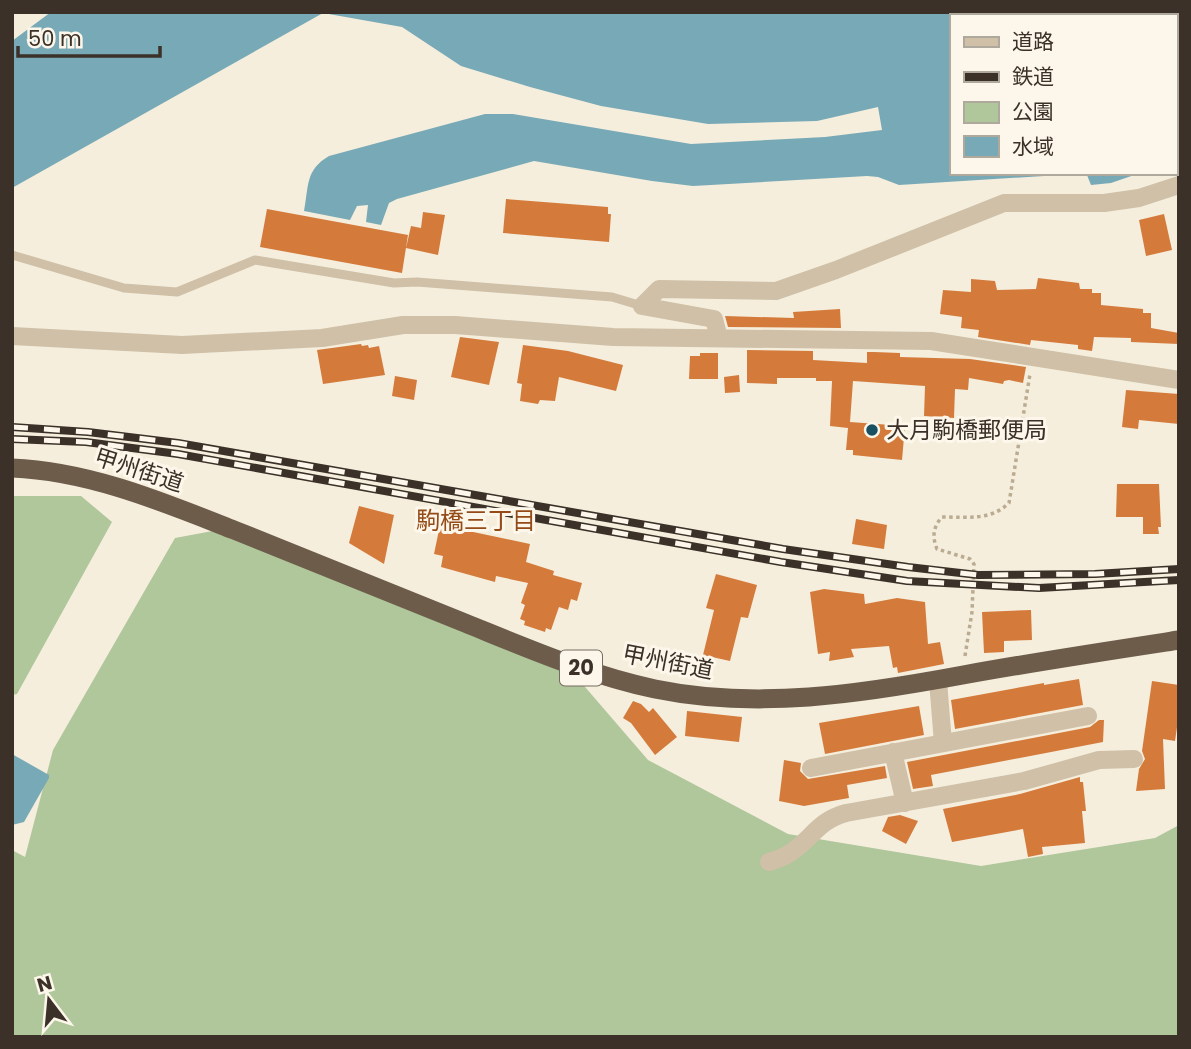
<svg xmlns="http://www.w3.org/2000/svg" width="1191" height="1049" font-family="Poppins,'Noto Sans JP',sans-serif">
<style>
.green{fill:#b0c69b}
.water{fill:#78a9b6}
.building{fill:#d47b3c}
.lines{fill:none;stroke-linecap:round;stroke-linejoin:round}
.path{stroke:#bbab91;stroke-width:3.5;stroke-dasharray:3.5 3.5;stroke-linecap:butt}
.service{stroke:#cfc0a7;stroke-width:9}
.minor{stroke:#cfc0a7;stroke-width:18}
.trunk{stroke:#6e5c4b;stroke-width:19}
.rail-casing{stroke:#3b3128;stroke-width:8}
.rail{stroke:#fcf7ea;stroke-width:5;stroke-dasharray:16;stroke-linecap:butt}
.poi-dot{fill:#185062;stroke:#fcf7ea;stroke-width:2.5}
.labels{text-anchor:middle;stroke-width:6;stroke-linejoin:round;paint-order:stroke}
.shield{fill:#fcf7ea;stroke:#756c62;stroke-width:2}
.shield-label{font-size:21px;font-weight:bold;fill:#3b3128}
.poi-label{font-size:23px;fill:#3b3128;stroke:#fcf7ea;text-anchor:start}
.street-label{font-size:23px;fill:#3b3128;stroke:#fcf7ea}
.neighbourhood-label{font-size:24px;fill:#944b17;stroke:#fcf7ea}
</style>
<rect width="100%" height="100%" fill="#f5eedd"/>
<path class="green" d="M12,496H81L112,522L17,694L12,695Z
M218,530L573,673L648,760L788,834L981,866L1155,838L1179,825V1037H12V850L25,857L53,750L175,538Z"/>
<path class="water" d="M51,12H1120L1108,16H951V173H1140L1111,183L1091,185L1087,175L1076,174L899,185L878,177L867,176L693,186L652,181L534,161L397,199L389,203L381,225L366,222L368,205L357,206L350,220L304,211C309,186 305,170 329,156L485,114H513L691,144L825,137L882,130L878,107L817,121L708,124L601,106L530,87L461,66L402,27L323,13L12,188V41Z
M1179,61V106L1175,108L1179,115V160L1175,161V63Z
M12,754L49,775V778L24,822L12,825Z"/>
<path class="building" d="M506,199L608,207V214H611L609,242L503,233Z
M267,209L408,235L402,273L260,247Z
M423,212L445,215L438,255L406,248L411,226L421,228Z
M1164,214L1172,250L1146,256L1139,220Z
M1038,278L1079,283L1080,289H1092V293H1101V305L1143,309V313H1151V328L1179,333V344L1131,342V338L1094,337L1092,351L1078,349V345L1031,340L1030,345L978,337L979,330L961,328L962,317L940,314L943,290L971,292V279L995,281L997,290L1036,289Z
M840,309L841,328L728,327L725,316L794,318L793,312Z
M460,337L499,342L489,385L451,377Z
M361,344L362,346L368,345L369,348L379,346L385,375L323,384L317,350Z
M523,345L568,351L623,365L616,391L559,377L555,401L540,400L538,404L520,401L522,384L517,383Z
M747,350L813,351V360L867,363V352H874L900,353V357L970,359L1026,367L1023,383L1009,380L1004,381L1003,384L969,378L968,390L955,389L954,418L924,416L925,386L853,381L850,422L905,426L902,460L853,455V450H846L848,428L830,426L832,381H816V378H777V384L747,383Z
M700,353H718V379H689L690,356H700Z
M739,375L740,392L725,393L724,377Z
M395,376L417,380L414,400L392,396Z
M1126,390L1179,394V424L1139,420L1138,429L1122,427Z
M1117,484H1159L1161,527H1158L1159,534H1143V517H1116Z
M359,506L394,515L384,564L349,543Z
M856,519L887,525L884,549L852,544Z
M440,525L530,544L526,562L554,571L553,575L582,583L577,601L571,599L568,610L559,607L551,630L546,628L545,632L524,625L525,621L520,619L525,605L521,603L528,583L496,576L495,582L441,567L443,556L434,554Z
M716,574L757,585L748,618L741,617L730,661L703,655L714,610L706,608Z
M824,589L864,594L865,604L897,598L925,602L928,644L940,642L944,664L898,673L897,667L893,668L889,646L851,649L854,657L829,661L830,652L818,654L810,592Z
M1031,610L1032,640L1004,641V652L984,653L982,612Z
M1079,679L1083,705L955,729L951,700L1044,683V685Z
M1152,681L1179,685V714L1175,741L1163,739L1165,789L1136,791L1139,769L1145,759L1142,751Z
M633,701L641,704L649,712L653,708L677,737L655,755L631,723L623,718Z
M919,706L924,735L825,754L819,723Z
M687,711L742,717L739,742L685,736Z
M1099,720H1104L1103,742L931,775L933,786L913,789L907,762L1090,727Z
M784,760L801,763L800,771L808,779L885,766L887,778L847,785L849,798L804,806L779,801Z
M1080,777V782H1083L1086,811H1082L1085,843L1042,847L1043,854L1028,857L1023,829L952,842L943,809L1020,794Z
M900,815L918,821L906,844L882,831L888,817Z"/>
<g class="lines">
<path class="path" d="M965,656L972,612L974,564L970,559L937,549C932,537 933,527 942,517C967,517 990,521 1009,503L1030,374"/>
<path class="service" d="M12,255L124,288L177,292L255,260L394,283L417,282L612,297L642,306"/>
<path class="minor" d="M642,306L659,289L776,291L836,270L1004,203H1104L1139,198L1179,185
M642,306L714,319L719,338
M12,336L182,345L322,338L403,325H455L613,337L931,341L1179,380
M938,681L943,743
M893,752L905,803
M811,768L1088,716
M769,862C776,860 784,857 790,853C812,839 817,821 846,813L1024,781L1099,760L1134,759"/>
<path class="trunk" d="M12,468C89,471 163,502 234,530C311,561 388,592 465,623C527,648 589,675 655,689C757,710 861,694 963,675C1034,662 1107,651 1179,640"/>
<g class="rail-casing">
<path id="rail" d="M12,427L88,432L178,443L783,549L908,567L978,575L1095,574L1179,569
M12,439L86,442L178,454L781,562L907,581L1039,588L1179,580"/>
</g>
<use href="#rail" class="rail"/>
</g>
<circle class="poi-dot" cx="872" cy="430" r="7"/>
<g class="labels">
<rect class="shield" x="560" y="650.5" width="42" height="35" rx="5"/>
<g class="shield-label">
<text x="581" y="675">20</text>
</g>
<g class="poi-label">
<text x="886" y="438">大月駒橋郵便局</text>
</g>
<g class="street-label">
<text transform="translate(139 470) rotate(18)" y="8">甲州街道</text>
<text transform="translate(668 662) rotate(11)" y="8">甲州街道</text>
</g>
<g class="neighbourhood-label">
<text x="476" y="529">駒橋三丁目</text>
</g>
</g>
<rect width="1191" height="1049" fill="none" stroke="#3b3128" stroke-width="28"/>
<rect x="950" y="14" width="228" height="161" fill="#fcf7ea" stroke="#afa89c" stroke-width="2"/>
<rect x="964" y="37" width="35" height="10" fill="#cfc0a7" stroke="#afa89c" stroke-width="2"/>
<text x="1012" y="49" font-size="21" fill="#3b3128">道路</text>
<rect x="964" y="72" width="35" height="10" fill="#3b3128" stroke="#afa89c" stroke-width="2"/>
<text x="1012" y="84" font-size="21" fill="#3b3128">鉄道</text>
<rect x="964" y="102" width="35" height="21" fill="#b0c69b" stroke="#afa89c" stroke-width="2"/>
<text x="1012" y="119" font-size="21" fill="#3b3128">公園</text>
<rect x="964" y="136" width="35" height="21" fill="#78a9b6" stroke="#afa89c" stroke-width="2"/>
<text x="1012" y="154" font-size="21" fill="#3b3128">水域</text>
<g transform="translate(49 1000) rotate(344)" stroke="#fcf7ea" stroke-width="5" paint-order="stroke">
<path d="M0-5L12 26L0 18L-12 26Z" fill="#3b3128"/>
<text y="-10" font-size="19" font-weight="bold" text-anchor="middle" fill="#3b3128">N</text>
</g>
<path d="M18 46v10h142v-10" fill="none" stroke="#3b3128" stroke-width="3.5"/>
<text x="28" y="46" font-size="21" fill="#3b3128" stroke="#fcf7ea" stroke-width="5" paint-order="stroke">50 m</text>
</svg>
